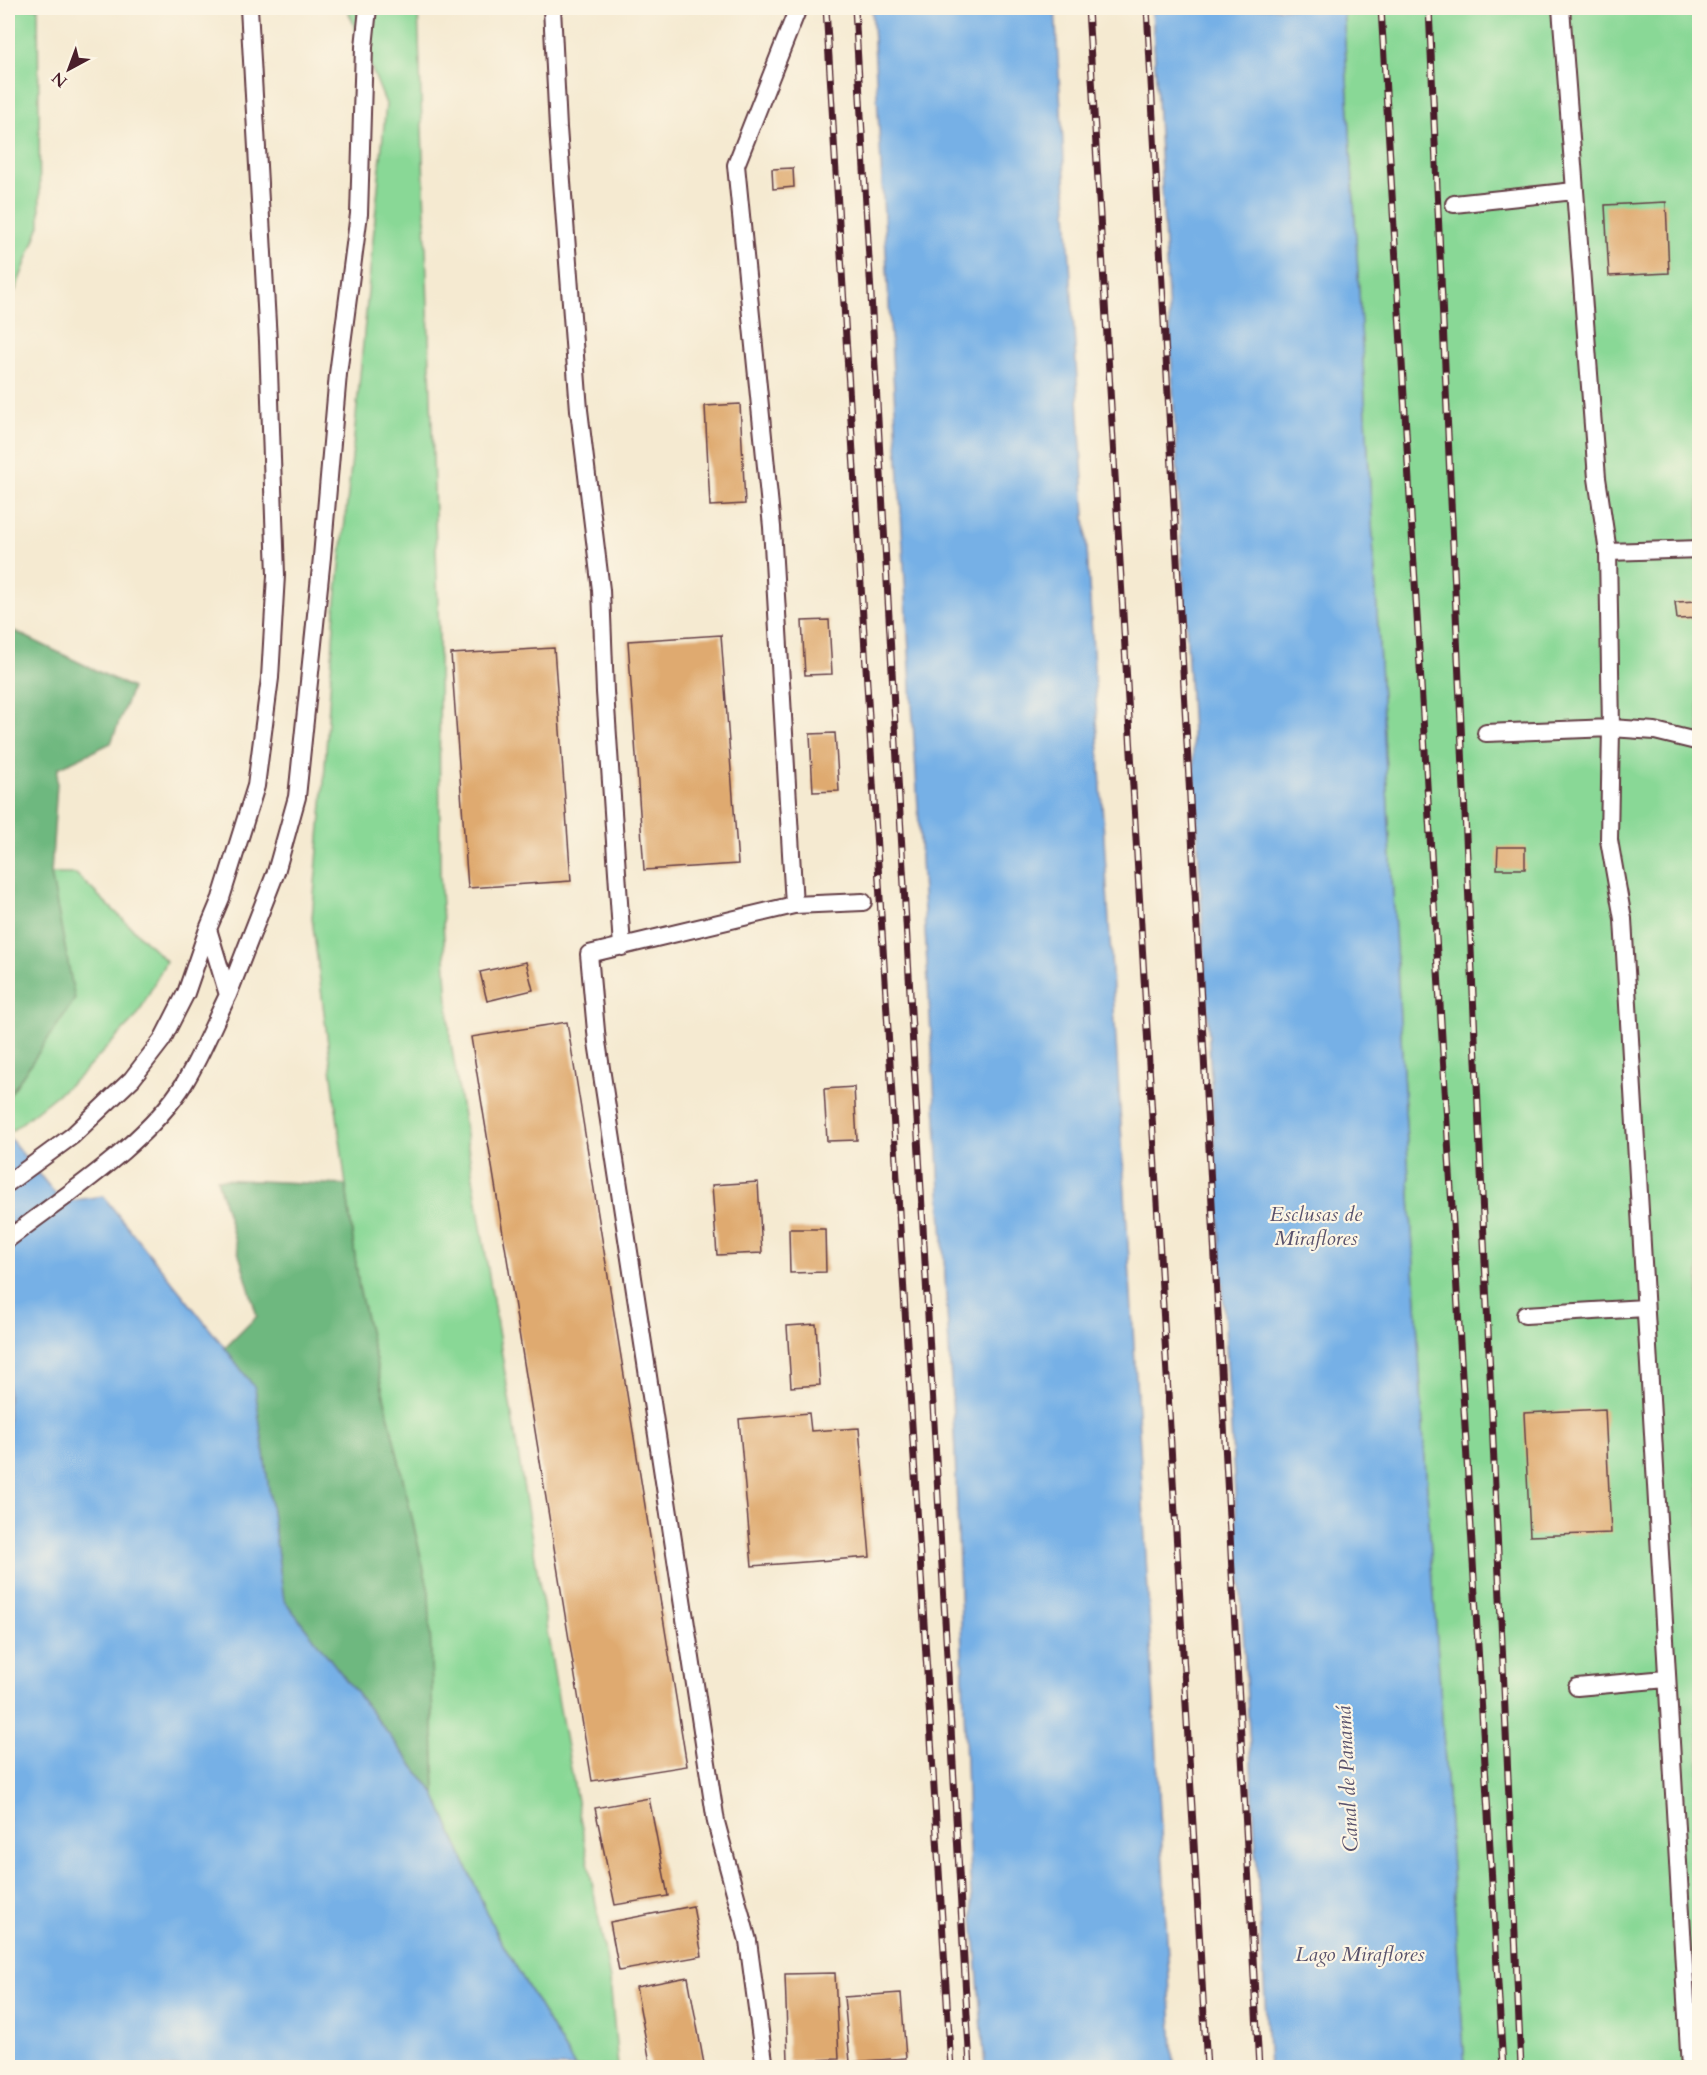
<svg xmlns="http://www.w3.org/2000/svg" width="1707" height="2075" font-family="Cardo,serif">
<style>
.green{fill:#89d896;stroke:#6a7c60;stroke-width:1.5}
.forest{fill:#6eb87f;stroke:#5c6c55;stroke-width:1.5}
.water{fill:#76b0e6;stroke:#606888;stroke-width:1.5}
.building{fill:#dfaa6f}
.lines{fill:none;stroke-linecap:round;stroke-linejoin:round}
.service-casing{stroke:#643d44;stroke-width:20}
.service{stroke:#fff;stroke-width:16}
.rail-casing{stroke:#4a1f2b;stroke-width:7}
.rail{stroke:#fcf5e5;stroke-width:4.5;stroke-dasharray:14;stroke-linecap:butt}
.labels{text-anchor:middle;stroke-width:4.5;stroke-linejoin:round;paint-order:stroke}
.water-label{font-size:21px;font-style:italic;fill:#59526c;stroke:#fcf5e5}
</style>
<rect width="100%" height="100%" fill="#fcf5e5"/>
<filter id="ink" filterUnits="userSpaceOnUse"><feTurbulence type="fractalNoise" baseFrequency=".0167" numOctaves="2"/><feDisplacementMap in="SourceGraphic" scale="12" xChannelSelector="R" yChannelSelector="G"/><feConvolveMatrix kernelMatrix="1 2 1 2 8 2 1 2 1" color-interpolation-filters="sRGB"/></filter>
<filter id="wash" filterUnits="userSpaceOnUse"><feTurbulence type="fractalNoise" baseFrequency=".008" numOctaves="4" result="noise"/><feDisplacementMap in="SourceGraphic" scale="24" xChannelSelector="R" yChannelSelector="G"/><feGaussianBlur stdDeviation="1.35" result="paint"/><feColorMatrix in="noise" values="0 0 0 0 0 0 0 0 0 0 0 0 0 0 0 0 0 1.4 0 .05"/><feComposite in="paint" operator="in"/></filter>
<g filter="url(#wash)">
<rect width="100%" height="100%" fill="#f5ead1"/>
<path class="green" d="M10,8H38L40,225L15,291L8,299Z
M347,8H418L439,637L440,874L450,1037L559,1704L610,1980L618,2067H575L495,1931L435,1794L429,1592L359,1288L312,918L324,781L335,610L352,458L386,104Z
M1343,8H1699V2067H1465L1424,1445Z
M51,874H76L166,961L137,1016L80,1076L8,1134L9,1096L74,999Z"/>
<path class="forest" d="M8,628L132,688L111,743L58,768L51,874L75,999L9,1096Z
M217,1179L346,1185L359,1288L429,1592L435,1794L284,1600L255,1389L225,1348L257,1316Z"/>
<path class="water" d="M872,8H1055L1140,1447L1174,2067H985L970,1878L955,1451Z
M1152,8H1343L1424,1445L1465,2067H1269L1222,1276Z
M8,1136L62,1202L103,1196L225,1348L255,1388L284,1600L435,1794L495,1931L575,2067H8Z"/>
<g id="blocks">
<path class="building" d="M793,168L794,187L773,189L772,169Z
M1666,202L1669,273L1609,276L1605,205Z
M740,404L745,504L710,506L705,406Z
M1700,601V618L1677,619L1675,602Z
M829,620L832,674L805,675L802,621Z
M721,635L738,864L644,870L628,641Z
M554,648L571,881L468,888L451,654Z
M835,733L839,791L813,792L810,734Z
M1498,847H1525V869H1497Z
M526,962L533,990L487,1001L480,972Z
M567,1022L687,1766L592,1781L471,1037Z
M854,1087L857,1140L827,1141L824,1089Z
M758,1182L762,1253L717,1255L712,1185Z
M789,1229H825L826,1272L790,1273Z
M816,1324L820,1385L791,1387L787,1326Z
M1605,1409L1611,1533L1530,1536L1524,1413Z
M809,1413L811,1431L859,1428L870,1557L752,1566L739,1419Z
M649,1798L668,1896L615,1905L595,1808Z
M693,1906L702,1956L619,1971L610,1922Z
M835,1973L839,2059L788,2061L785,1974Z
M688,1977L704,2064L685,2068H651L636,1987Z
M901,1993L906,2058L850,2062L844,1997Z"/>
</g>
</g>
<g filter="url(#ink)">
<use href="#blocks" fill-opacity="0" stroke="#643d44" stroke-width="1.5"/>
<g class="lines">
<g class="service-casing">
<path id="service" d="M552,8L558,128L579,410L601,590L605,692L622,947
M1561,8L1597,478L1608,552L1611,728L1609,840L1623,919L1690,2068
M1454,204L1574,191
M1608,552L1700,549
M1486,733L1611,728L1655,731L1700,742
M794,905L772,527L736,165L798,8
M228,995L276,872L297,797L322,557L338,374L359,214L364,47L368,8
M8,1183L72,1136L132,1079L162,1040L186,993L208,929L221,898L256,786L270,678L276,575L268,341L249,8
M8,1239C64,1196 149,1142 185,1082C202,1054 214,1023 228,995L208,929
M1525,1315L1645,1308
M1577,1687L1666,1679
M769,2068L764,2061L748,1941L716,1822L597,1042L589,954L794,905L863,902"/>
</g>
<use href="#service" class="service"/>
<g class="rail-casing">
<path id="rail" d="M826,8L951,2068
M855,8L970,2068
M1088,8L1207,2068
M1147,8L1259,2068
M1381,8L1503,2068
M1429,8L1521,2068"/>
</g>
<use href="#rail" class="rail"/>
</g>
</g>
<g class="labels">
<g class="water-label">
<text x="1316" y="1221">Esclusas de<tspan x="1316" dy="24">Miraflores</tspan></text>
<text transform="translate(1347 1779) rotate(-93)" y="7">Canal de Panamá</text>
<text x="1360" y="1961">Lago Miraflores</text>
</g>
</g>
<rect width="1707" height="2075" fill="none" stroke="#fcf5e5" stroke-width="30"/>
<g transform="translate(69 69) rotate(221)" stroke="#fcf5e5" stroke-width="4.5" paint-order="stroke">
<path d="M0-4.5L10 22L0 15L-10 22Z" fill="#4a1f2b"/>
<text y="-9" font-size="16" font-weight="bold" text-anchor="middle" fill="#4a1f2b">N</text>
</g>
</svg>
